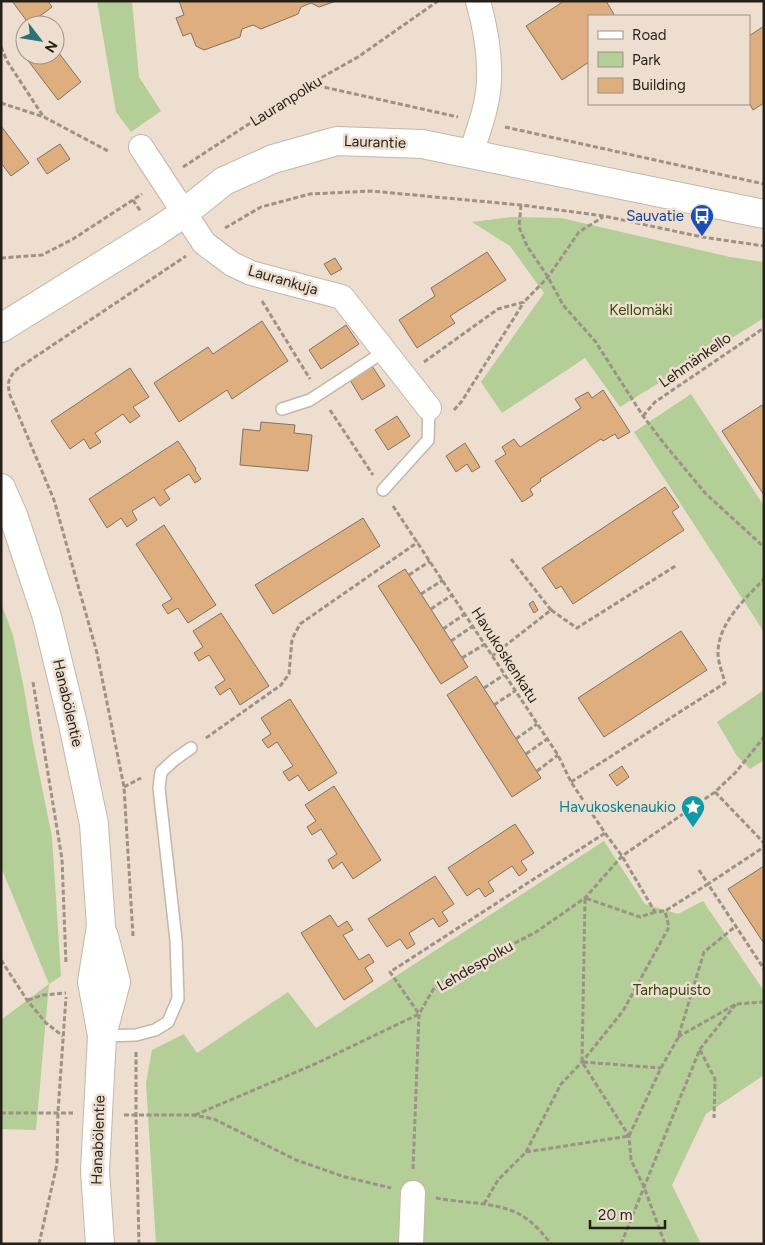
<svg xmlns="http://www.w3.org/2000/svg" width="765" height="1245" font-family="Figtree,sans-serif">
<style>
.green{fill:#b4ce97}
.building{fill:#dfae7f;stroke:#807265}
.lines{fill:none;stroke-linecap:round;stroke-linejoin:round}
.lane-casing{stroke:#c5b7a8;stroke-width:14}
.street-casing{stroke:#c5b7a8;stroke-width:26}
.secondary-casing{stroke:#c5b7a8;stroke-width:30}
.path{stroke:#9d9286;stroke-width:3;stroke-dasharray:5 2.5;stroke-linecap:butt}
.lane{stroke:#fff;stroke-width:11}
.street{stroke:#fff;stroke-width:24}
.secondary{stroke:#fff;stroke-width:28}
.labels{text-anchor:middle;stroke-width:5;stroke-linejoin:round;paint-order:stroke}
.street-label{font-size:15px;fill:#241f19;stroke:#eddecf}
.transit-label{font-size:15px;fill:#164399;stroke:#eddecf;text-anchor:end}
.park-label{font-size:15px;fill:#334b0c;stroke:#eddecf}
.culture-label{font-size:15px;fill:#0d838f;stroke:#eddecf;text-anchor:end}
</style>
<rect width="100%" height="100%" fill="#eddecf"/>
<path class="green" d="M97,1H132L139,77L161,111L131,132L116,112Z
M511,217L561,218L730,257L764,262V318L620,407L585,358L502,413L481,382L544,293L510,246L472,222Z
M691,394L764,506V632L634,432Z
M1,603L13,635L24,689L33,743L52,837L61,976L49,984L36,1130L1,1129V1020L49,984L1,867Z
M764,690V760L750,769L737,756L717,722Z
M604,841L645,904L678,914L703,901L764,991V1075L706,1114L672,1185L701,1244H156L146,1083L152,1050L184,1034L197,1053L288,992L316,1028Z"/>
<path class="building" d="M12,1H48L52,7L29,24Z
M179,1H336L319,7L311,3L301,7L298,14L261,29L253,25L242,29L240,37L204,50L196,46L191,33L183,36L176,18L184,15Z
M564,1H606L615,16H589V62L562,80L526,26Z
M764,26V103L753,110L749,103V36Z
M25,46V55H55V48L81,82L58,100L20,50Z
M1,126L29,163L11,176L1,163Z
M60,144L70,159L47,174L37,159Z
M487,252L506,280L450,316L455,323L417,348L399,320L435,296L431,288Z
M335,258L342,269L331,275L324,264Z
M262,321L288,361L232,399L227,390L179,422L154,383L208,347L213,354Z
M346,325L359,344L321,369L309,350Z
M372,366L385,386L362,400L350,380Z
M130,368L149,397L133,407L140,416L130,423L123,414L95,433L101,442L90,449L84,439L70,449L51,421Z
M603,390L630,432L618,439L615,434L603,441L601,439L540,479L541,481L530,489L533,495L522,502L495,461L506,454L502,447L514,439L520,447L581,408L575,399L588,392L592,398Z
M762,405L764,409V495L722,431Z
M397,416L410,436L388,450L375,430Z
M261,422L295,425L294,433L312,435L308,471L240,465L243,429L260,431Z
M178,441L196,469L195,470L201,479L195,483L189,474L164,490L170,499L160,506L154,497L132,511L137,520L127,527L121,518L107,528L89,499Z
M465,443L480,467L472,472L467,464L456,472L446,456Z
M665,487L679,507L672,512L684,530L573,604L561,586L556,589L542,568Z
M363,518L380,546L273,614L255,585Z
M164,525L216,605L188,623L178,608L168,614L162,605L172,599L136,544Z
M405,569L468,667L441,684L378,586Z
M533,601L538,610L534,613L529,604Z
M221,613L269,686L240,705L230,688L220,695L215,687L225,680L209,655L199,661L194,653L203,647L193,631Z
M681,631L707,670L604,737L578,698Z
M476,676L541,778L512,797L447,695Z
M290,699L337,773L309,791L298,775L289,781L283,772L293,766L277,742L268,748L262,740L271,734L261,718Z
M622,766L629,777L617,786L609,775Z
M334,786L381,860L353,879L342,862L333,869L328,860L337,854L321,829L312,835L307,827L316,821L305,805Z
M515,824L534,853L521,861L527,870L519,876L512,866L488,882L494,891L485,897L479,888L467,896L448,868Z
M764,866V942H763L728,889Z
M435,876L454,904L442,912L448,921L439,927L433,918L409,933L415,944L407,949L400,939L387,947L368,919Z
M330,915L338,927L347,921L353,930L343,935L359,960L369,954L374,962L365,968L373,981L344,1000L301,933Z"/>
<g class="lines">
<g class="lane-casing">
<path id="lane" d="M282,409L310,400L385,351
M383,490L428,440L429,408
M102,1036L136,1035L155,1030L168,1022L178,999L176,940L159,788L161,772L174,760L191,748"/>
</g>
<g class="street-casing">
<path id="street" d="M141,147L204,243L232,264L251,273L342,297L429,408
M471,153C479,129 489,103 489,78C490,52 485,26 478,1
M411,1244L413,1193"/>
</g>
<g class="secondary-casing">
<path id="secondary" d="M1,328L156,232L184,213L224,181L273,159L337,141L422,144L764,214
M1,488L13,515L47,617L73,724L94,824L101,926L92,982L102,1036L95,1171L100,1244
M104,936L116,982L104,1028"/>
</g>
<path class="path" d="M1,47L7,61L43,116
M310,84L458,117
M1,103L44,117L108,151
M505,127L764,184
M183,167L310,84L358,57L438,1
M133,200L141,212
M521,205L519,227L527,246L548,277L563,305L595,341L643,416L666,446L706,494L764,547
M225,228L261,207L310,194L371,191L521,205L604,216L702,237L764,246
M1,258L42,255L73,239L142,194
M262,301L310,379
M424,362L498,309L524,302L548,277L579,232L603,217
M330,410L373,475
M454,410L462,401L524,302
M643,416L655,402L764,328
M393,506L558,755L571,782L605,833L622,856L655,912L665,911L708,884L764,969
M511,559L551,610
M409,575L430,561
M421,594L443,580
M431,609L452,595
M443,629L465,614
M451,641L473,626
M492,656L551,610L577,628L677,565
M462,658L485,644
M33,682L62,859L66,963
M484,688L504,675
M494,705L515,691
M206,738L281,685L289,674L292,639L300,624L418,542
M516,739L537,724
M526,754L547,739
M537,771L558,755
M571,782L725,683C723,674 718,663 718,653C718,623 745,599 764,579
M124,787L141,778
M715,792L764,843
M699,870L708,884L764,847
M655,912L640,917L585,898L582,1062L629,1136L631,1160L644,1187L665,1244
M133,936L124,787L97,653L54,500L10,395C7,383 8,378 17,369L186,256
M1,960L27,1000L46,1023L63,1036
M28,1000L43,995L66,993
M678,1037L736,1004L764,1002
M700,1050L715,1079L714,1118
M136,1052V1116L139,1244
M583,1062L661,1068
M1,1113H73
M124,1115H193L214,1119L296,1160L345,1177L391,1188
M195,1115L315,1064L419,1014L390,972L605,833
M629,1136L661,1068L678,1038L704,952L736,926
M526,1152L629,1136
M413,1169L419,1014L434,988L465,969L536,932L585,898L622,856L715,792L736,772L764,737
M436,1198C461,1203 495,1202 517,1213C530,1219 542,1232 551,1244
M484,1204L498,1180L526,1152L561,1084L582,1062L623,1011L669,927L665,911
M39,1244L57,1164L58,1112L66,997
M621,1244L700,1049L736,1004"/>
<use href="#lane" class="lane"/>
<use href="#street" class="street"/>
<use href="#secondary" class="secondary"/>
</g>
<defs>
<g id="bus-pin" transform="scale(1.25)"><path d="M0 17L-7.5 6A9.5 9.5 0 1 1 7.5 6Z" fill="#1a4fb4" stroke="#eddecf"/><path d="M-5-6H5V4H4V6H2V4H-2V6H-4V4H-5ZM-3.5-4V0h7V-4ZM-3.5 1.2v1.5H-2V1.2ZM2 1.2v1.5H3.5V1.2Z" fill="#fff"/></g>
<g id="sight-pin" transform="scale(1.25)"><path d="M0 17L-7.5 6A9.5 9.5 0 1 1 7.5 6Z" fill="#0f9aa8" stroke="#eddecf"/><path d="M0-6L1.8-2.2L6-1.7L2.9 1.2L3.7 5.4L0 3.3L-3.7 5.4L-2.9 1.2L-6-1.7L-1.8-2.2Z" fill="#fff"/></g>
</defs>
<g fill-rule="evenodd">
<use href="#bus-pin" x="702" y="216"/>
<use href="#sight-pin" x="693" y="807"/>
</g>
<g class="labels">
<g class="street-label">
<text transform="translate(286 101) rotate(-32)" y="5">Lauranpolku</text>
<text transform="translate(375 142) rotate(2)" y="5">Laurantie</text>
<text transform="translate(283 280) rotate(16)" y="5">Laurankuja</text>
<text transform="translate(695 360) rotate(-35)" y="5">Lehmänkello</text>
<text transform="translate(505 655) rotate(57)" y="5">Havukoskenkatu</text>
<text transform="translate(68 703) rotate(77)" y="5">Hanabölentie</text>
<text transform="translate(475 966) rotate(-30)" y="5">Lehdespolku</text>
<text transform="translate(98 1140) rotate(-88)" y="5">Hanabölentie</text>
</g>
<g class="transit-label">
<text x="684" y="221">Sauvatie</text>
</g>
<g class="park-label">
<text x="641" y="315">Kellomäki</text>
<text x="672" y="995">Tarhapuisto</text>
</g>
<g class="culture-label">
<text x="676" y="812">Havukoskenaukio</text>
</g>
</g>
<rect width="765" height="1245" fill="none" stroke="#241f19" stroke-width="5"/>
<rect x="588" y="15" width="162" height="90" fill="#eddecf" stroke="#9d9286"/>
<rect x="598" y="31" width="25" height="8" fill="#ffffff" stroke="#9d9286"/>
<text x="632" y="40" font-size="15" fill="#241f19">Road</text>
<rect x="598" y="52" width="25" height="15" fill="#b4ce97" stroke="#9d9286"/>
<text x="632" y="65" font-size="15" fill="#241f19">Park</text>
<rect x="598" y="78" width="25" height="15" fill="#dfae7f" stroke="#9d9286"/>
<text x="632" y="90" font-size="15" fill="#241f19">Building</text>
<g transform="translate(40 40) rotate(121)"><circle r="24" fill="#eddecf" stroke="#9d9286"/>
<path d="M0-4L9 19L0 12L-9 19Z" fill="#2a7479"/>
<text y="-8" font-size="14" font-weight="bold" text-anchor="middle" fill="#241f19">N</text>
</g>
<path d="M590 1220v8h75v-8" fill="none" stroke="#241f19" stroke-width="2.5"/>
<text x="598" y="1220" font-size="15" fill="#241f19" stroke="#eddecf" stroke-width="4" paint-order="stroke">20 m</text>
</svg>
